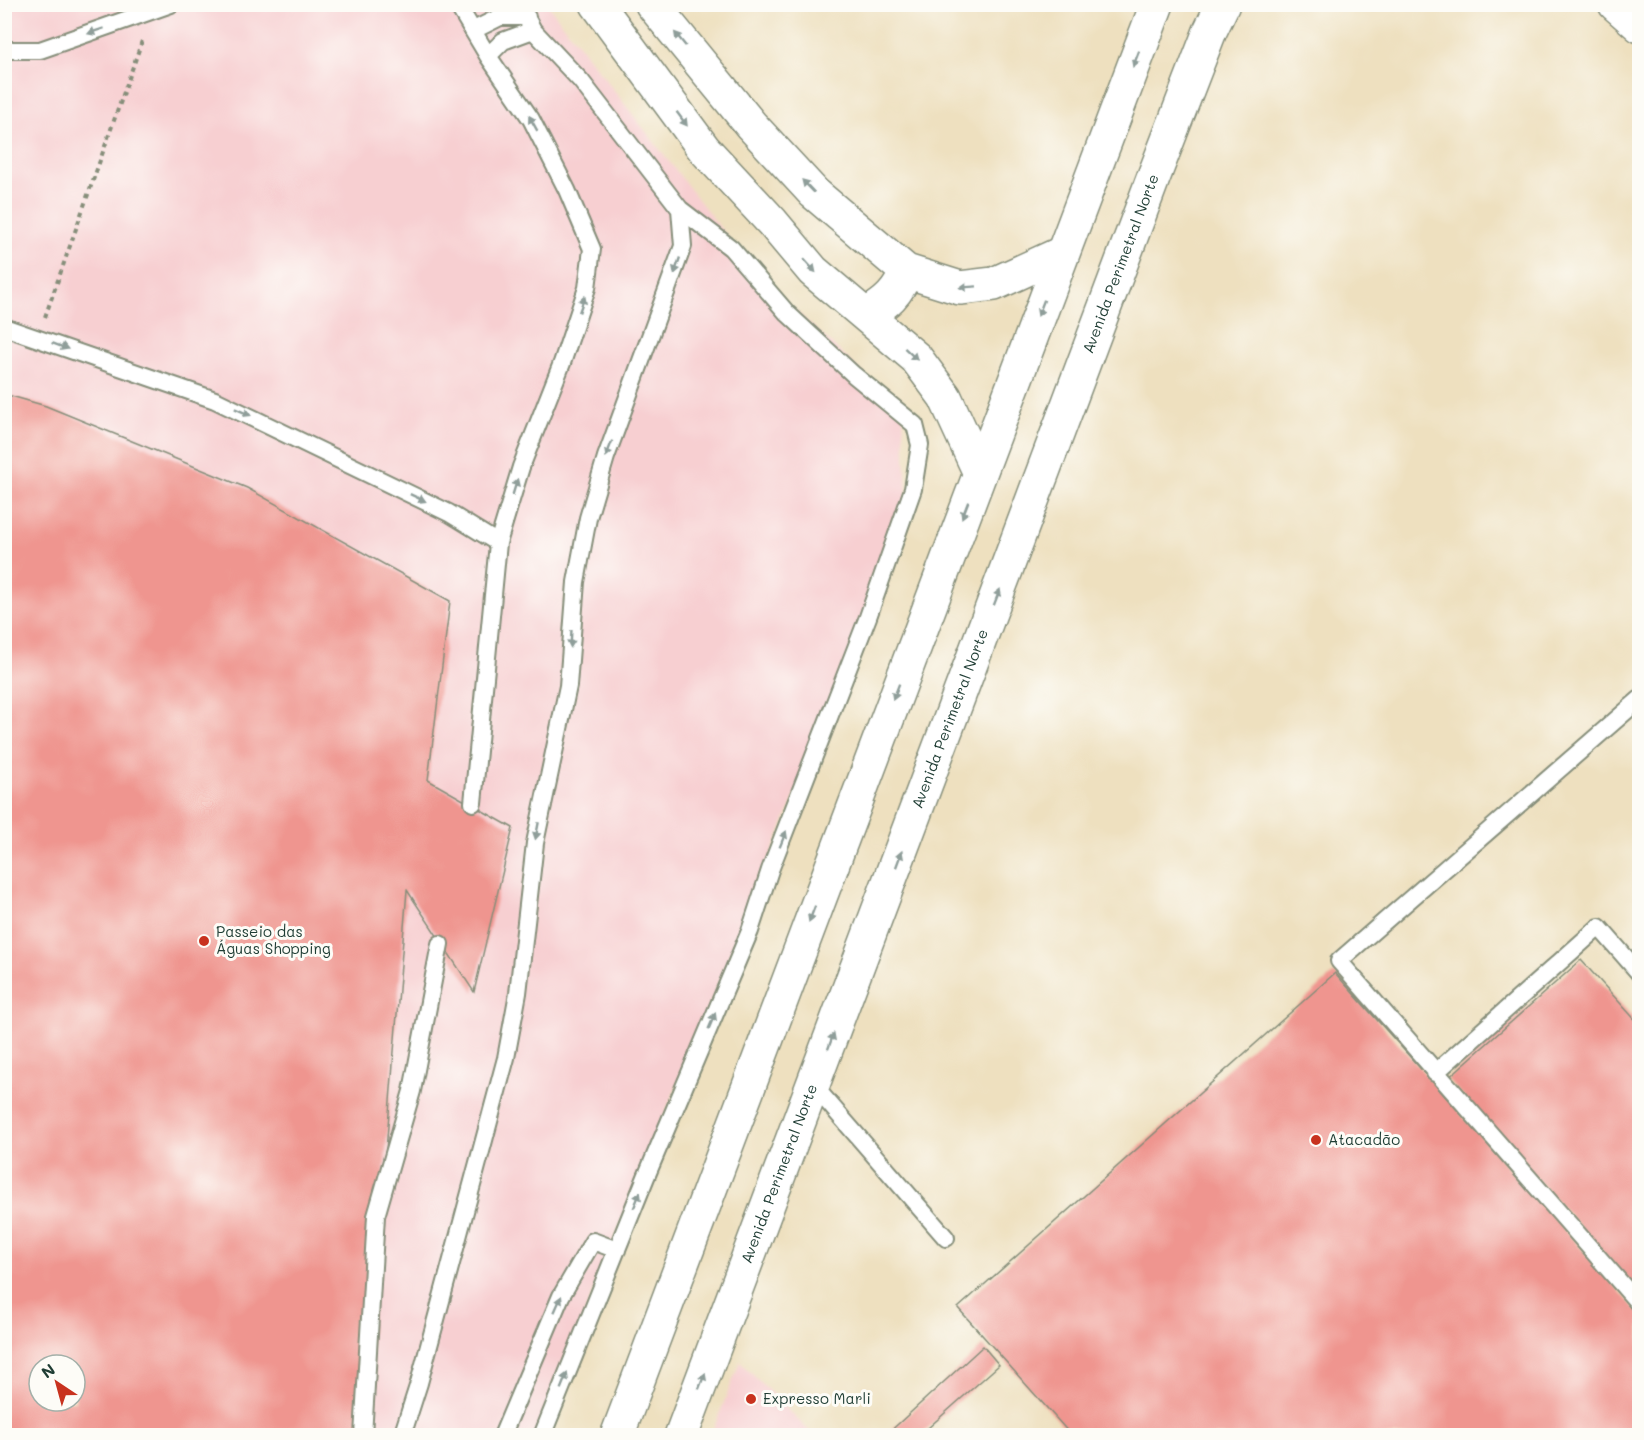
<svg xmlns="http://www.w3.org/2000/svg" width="1644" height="1440" font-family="Mali,sans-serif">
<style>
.built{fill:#f7cfd1;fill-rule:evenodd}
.building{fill:#ef958f;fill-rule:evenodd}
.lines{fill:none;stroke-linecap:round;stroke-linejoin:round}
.service-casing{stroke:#868e7a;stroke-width:20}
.tertiary-casing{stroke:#868e7a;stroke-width:36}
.primary-casing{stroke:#868e7a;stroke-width:36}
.trunk-casing{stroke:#868e7a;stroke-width:36}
.path{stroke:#868e7a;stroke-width:4;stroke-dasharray:4.5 4.5;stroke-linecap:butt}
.service{stroke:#fff;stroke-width:16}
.tertiary{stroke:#fff;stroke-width:33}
.primary{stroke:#fff;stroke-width:33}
.trunk{stroke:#fff;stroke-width:33}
.oneway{fill:#8f9e9a}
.poi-dot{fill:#c8321e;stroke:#fdfcf7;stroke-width:2}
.labels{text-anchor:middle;stroke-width:6;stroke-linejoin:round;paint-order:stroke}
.street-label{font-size:15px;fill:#1f3d34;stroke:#fdfcf7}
.poi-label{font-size:15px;fill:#1f3d34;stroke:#fdfcf7;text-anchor:start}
</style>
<rect width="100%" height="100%" fill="#fdfcf7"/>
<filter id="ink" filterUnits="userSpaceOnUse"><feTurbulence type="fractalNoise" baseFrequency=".0167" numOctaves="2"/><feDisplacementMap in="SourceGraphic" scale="12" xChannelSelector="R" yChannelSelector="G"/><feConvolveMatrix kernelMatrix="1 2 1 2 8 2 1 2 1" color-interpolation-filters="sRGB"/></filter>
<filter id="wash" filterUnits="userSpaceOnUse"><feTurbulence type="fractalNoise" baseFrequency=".008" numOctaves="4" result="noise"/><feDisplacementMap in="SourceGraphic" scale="24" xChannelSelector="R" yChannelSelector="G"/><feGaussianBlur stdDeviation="1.35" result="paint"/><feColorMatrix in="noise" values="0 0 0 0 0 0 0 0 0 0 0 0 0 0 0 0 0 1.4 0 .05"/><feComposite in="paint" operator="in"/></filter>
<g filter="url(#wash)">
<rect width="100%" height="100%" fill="#eee0bf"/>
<path class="built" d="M5,5H548L756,274L903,410L908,519L598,1278L541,1435L5,1436ZM39,1365H75V1401H39Z
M740,1362L813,1435H711Z"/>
<g id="blocks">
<path class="building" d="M4,394L46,406L247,488L450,601L428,780L513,828L474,992L407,890L363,1436H4ZM39,1365H75V1401H39Z
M1581,960L1640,1025V1294L1447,1079Z
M1335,973L1640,1314V1436H1072L958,1308Z
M983,1346L999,1365L919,1436H885Z"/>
</g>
</g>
<g filter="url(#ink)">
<use href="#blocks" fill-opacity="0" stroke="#868e7a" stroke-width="1.5"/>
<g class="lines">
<g class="service-casing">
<path id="service" d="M457,4L488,56
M519,4L533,30L581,81L680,209L731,248L787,313L854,375L915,425L920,445L913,489L868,617L770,870L750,931L646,1177L542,1436
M474,30L500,17H527
M4,50H40L171,4
M4,327L215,400L449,513L498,543
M1640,699L1339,961L1640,1305
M473,803L498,543L521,467L562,363L587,288L592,249L567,190L531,119L488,56L503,41L533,30
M1435,1073L1599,927L1640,974
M814,1086L946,1238
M363,1436L376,1216L412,1091L440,944
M402,1436L419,1383L506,1058L518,993L535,843L568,686L576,582L588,518L606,457L683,246L680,209
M502,1436L561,1296L593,1241L617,1250"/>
</g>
<g class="tertiary-casing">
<path id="tertiary" d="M597,4L704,149L772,222L813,271L916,358L945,397L979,471
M652,4L751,125L814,193L906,271L960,288L994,284L1062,253
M867,315C886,303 899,293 906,271"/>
</g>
<g class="primary-casing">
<path id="primary" d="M1615,4L1640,26"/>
</g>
<g class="trunk-casing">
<g id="trunk">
<path d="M617,1436L1157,4"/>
<path id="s1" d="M681,1436L1154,176L1210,31L1223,4"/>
</g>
</g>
<path class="path" d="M45,317L143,38"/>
<use href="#service" class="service"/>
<use href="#tertiary" class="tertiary"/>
<use href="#primary" class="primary"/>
<use href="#trunk" class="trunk"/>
</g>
<defs><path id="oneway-solid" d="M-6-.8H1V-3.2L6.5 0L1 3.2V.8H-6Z" transform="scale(1.5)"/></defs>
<g class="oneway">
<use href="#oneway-solid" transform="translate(96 31) rotate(161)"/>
<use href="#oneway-solid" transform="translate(680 39) rotate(-129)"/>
<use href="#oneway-solid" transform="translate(1136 59) rotate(111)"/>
<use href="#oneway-solid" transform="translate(682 119) rotate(53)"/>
<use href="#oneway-solid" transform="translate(533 123) rotate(-119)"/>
<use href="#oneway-solid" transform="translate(808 186) rotate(-134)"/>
<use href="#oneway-solid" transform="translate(677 266) rotate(109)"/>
<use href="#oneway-solid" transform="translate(810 266) rotate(48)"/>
<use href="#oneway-solid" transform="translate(968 287) rotate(176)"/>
<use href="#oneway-solid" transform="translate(582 304) rotate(-71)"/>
<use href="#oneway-solid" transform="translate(1041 308) rotate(111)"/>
<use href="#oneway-solid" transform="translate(60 346) rotate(21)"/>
<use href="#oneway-solid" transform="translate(911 354) rotate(43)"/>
<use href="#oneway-solid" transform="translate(243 412) rotate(24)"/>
<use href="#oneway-solid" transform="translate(609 449) rotate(111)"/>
<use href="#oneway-solid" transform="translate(515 487) rotate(-73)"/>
<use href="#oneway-solid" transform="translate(418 498) rotate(25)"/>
<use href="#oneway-solid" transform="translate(965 510) rotate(111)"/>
<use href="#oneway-solid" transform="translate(997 597) rotate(-69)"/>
<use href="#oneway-solid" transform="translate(571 639) rotate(93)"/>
<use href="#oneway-solid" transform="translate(896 692) rotate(111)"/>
<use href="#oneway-solid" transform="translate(537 831) rotate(101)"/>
<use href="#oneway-solid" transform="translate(783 839) rotate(-68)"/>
<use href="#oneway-solid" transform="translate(899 859) rotate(-70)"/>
<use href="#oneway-solid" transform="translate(812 914) rotate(111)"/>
<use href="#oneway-solid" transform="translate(712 1021) rotate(-67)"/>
<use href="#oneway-solid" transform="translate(831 1041) rotate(-70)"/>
<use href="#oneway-solid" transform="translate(637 1200) rotate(-68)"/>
<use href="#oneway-solid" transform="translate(558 1304) rotate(-66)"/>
<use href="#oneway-solid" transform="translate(564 1381) rotate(-68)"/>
<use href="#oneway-solid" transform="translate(702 1381) rotate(-69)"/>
</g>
</g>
<g class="poi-dot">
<circle cx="204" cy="941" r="6"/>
<circle cx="1316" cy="1140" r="6"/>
<circle cx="751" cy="1399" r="6"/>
</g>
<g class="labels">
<g class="street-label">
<text dy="5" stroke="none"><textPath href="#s1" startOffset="1252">Avenida Perimetral Norte</textPath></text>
<text dy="5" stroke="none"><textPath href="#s1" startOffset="766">Avenida Perimetral Norte</textPath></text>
<text dy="5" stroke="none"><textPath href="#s1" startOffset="280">Avenida Perimetral Norte</textPath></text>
</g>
<g class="poi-label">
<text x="216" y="937">Passeio das<tspan x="216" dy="17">Águas Shopping</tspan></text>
<text x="1328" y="1145">Atacadão</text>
<text x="763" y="1404">Expresso Marli</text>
</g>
</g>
<rect width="1644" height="1440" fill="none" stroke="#fdfcf7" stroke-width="24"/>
<g transform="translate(57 1383) rotate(324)"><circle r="28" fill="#fdfcf7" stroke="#a4b0a9" stroke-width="1.5"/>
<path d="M0-4.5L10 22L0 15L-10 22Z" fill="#c8321e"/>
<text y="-9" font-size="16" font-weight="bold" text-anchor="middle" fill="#1f3d34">N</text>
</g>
</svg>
